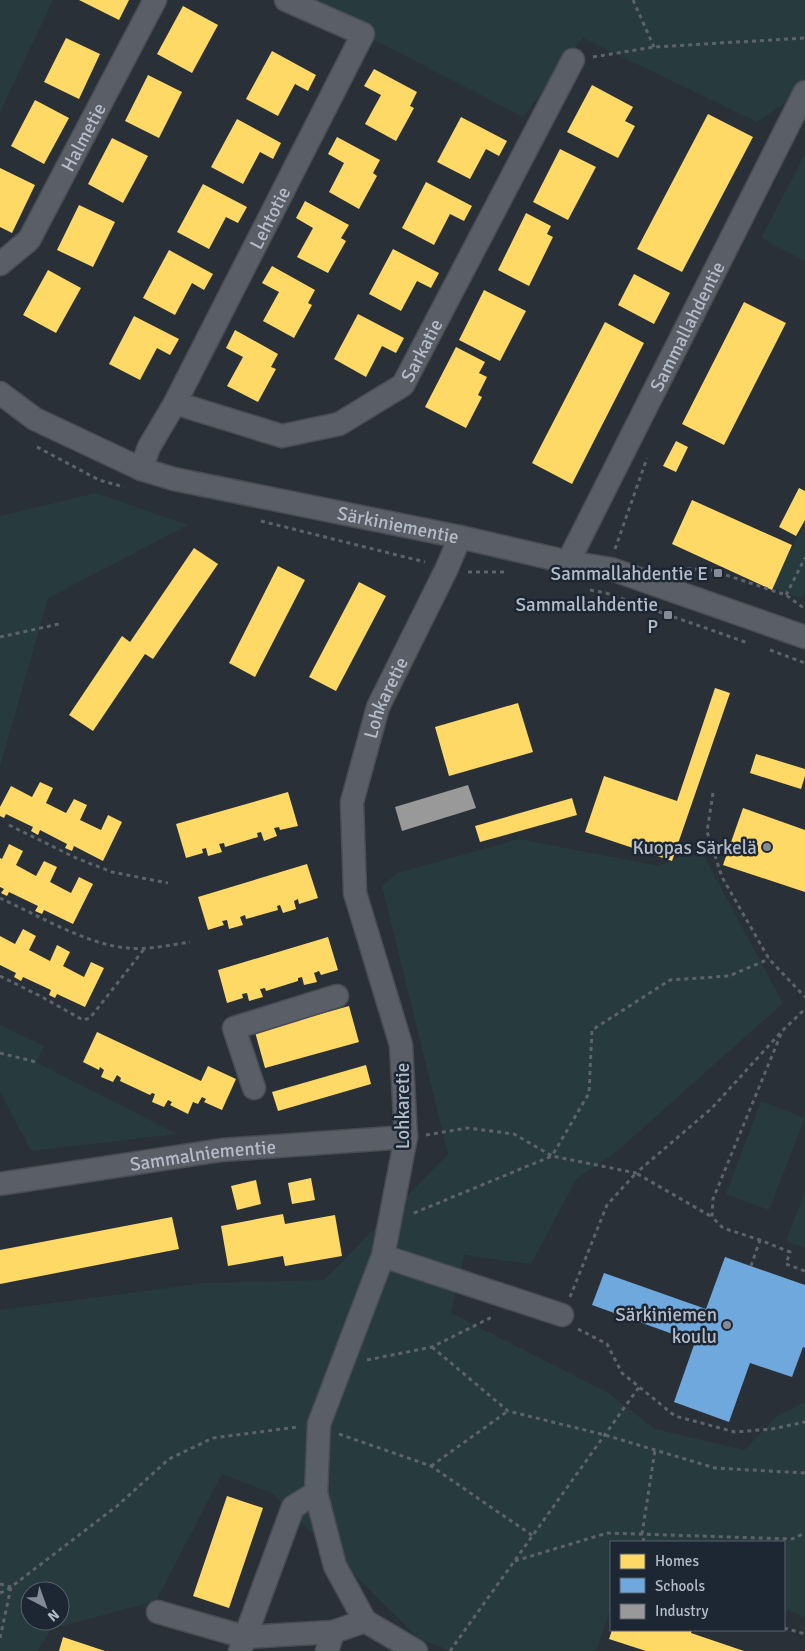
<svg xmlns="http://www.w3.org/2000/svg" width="805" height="1651" font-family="Signika,sans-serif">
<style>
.green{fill:#273a3e;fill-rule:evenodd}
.homes{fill:#ffd966}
.schools{fill:#6fa8dc}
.industry{fill:#999}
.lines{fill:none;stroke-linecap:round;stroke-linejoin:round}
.minor-casing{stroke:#484c53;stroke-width:25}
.path{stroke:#5d636a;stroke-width:3;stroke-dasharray:4 4;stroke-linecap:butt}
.minor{stroke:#5a5e66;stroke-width:22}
.poi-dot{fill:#848b96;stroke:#1d2633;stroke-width:2}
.labels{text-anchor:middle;stroke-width:5;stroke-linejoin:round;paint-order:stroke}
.street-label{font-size:19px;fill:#b4bcc9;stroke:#1d2633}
.poi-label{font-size:19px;fill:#b4bcc9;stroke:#1d2633;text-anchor:end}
</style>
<rect width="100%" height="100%" fill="#2a3038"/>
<path class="green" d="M0,0H53L0,112Z
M316,0H805V89L757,122L583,38L523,117L363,34Z
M805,154V261L761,238Z
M96,493L188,525L48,598L0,767V516Z
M805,523V591L801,599L771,587Z
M519,839L659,866L679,857L704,856L783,1003L614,1154L577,1178L531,1264L464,1255L451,1313L607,1392L655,1429L744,1450L777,1416L805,1402V1617L784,1609V1542H611V1607L596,1651H450L418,1638L272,1493L222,1474L156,1601L51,1629L38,1651H0V1310L205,1283L324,1280L448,1154L382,886L398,873ZM30,1591H60V1621H30Z
M0,1025L44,1046L36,1062L177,1134L31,1151L0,1092Z
M761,1101L805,1118L769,1210L726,1194Z
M805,1192V1248L786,1241Z"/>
<path class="homes" d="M79,0H129L119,20Z
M183,6L218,25L192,73L157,54Z
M66,38L100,54L79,99L44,82Z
M272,51L316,75L308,91L295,84L278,116L246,99Z
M374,69L417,92L410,106L414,108L396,141L365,124L381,95L364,86Z
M148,75L182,92L159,138L125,121Z
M592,85L633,107L625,121L635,126L618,158L567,132Z
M35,100L69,118L44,164L11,146Z
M708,114L753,137L682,272L637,249Z
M461,117L507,141L499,156L486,149L470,179L437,162Z
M237,119L281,143L273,159L260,152L243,184L211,167Z
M337,137L380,160L373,173L377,176L359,209L329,192L344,163L328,154Z
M112,138L148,156L123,203L88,184Z
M560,149L596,167L568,220L533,202Z
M0,168L35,185L12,233L0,227Z
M426,182L472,206L464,221L450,214L434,245L402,228Z
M203,184L247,207L238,223L226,217L209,249L177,232Z
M305,201L349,225L341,238L346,241L328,273L297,257L313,228L296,218Z
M79,205L115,222L93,267L57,250Z
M526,213L551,226L547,234L553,237L529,286L498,270Z
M393,249L439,273L431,288L417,281L401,311L369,294Z
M169,250L213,274L204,290L192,283L175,315L143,298Z
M272,266L315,290L308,303L312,305L294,338L263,321L279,292L262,283Z
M48,270L81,288L56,333L23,315Z
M634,274L670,293L654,324L618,305Z
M484,290L526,311L500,361L459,340Z
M744,302L786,323L724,445L682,424Z
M358,314L404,338L396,353L382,346L366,377L334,359Z
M134,316L179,339L170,355L157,348L140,380L109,364Z
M605,322L644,343L572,484L532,463Z
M235,330L278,354L271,367L276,369L258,402L227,386L243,357L226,348Z
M456,347L485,362L479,373L487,377L478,395L482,397L466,428L425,407Z
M676,441L688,447L676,472L663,466Z
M799,488L805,491V520L796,536L779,527Z
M692,500L792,545L772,590L672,544Z
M194,548L218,564L153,659L145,654L93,731L69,715L122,636L130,642Z
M278,566L305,580L255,677L229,663Z
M359,582L386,596L336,691L309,677Z
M715,688L730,693L672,861L585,832L604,776L677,801Z
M518,703L533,752L449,776L435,727Z
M756,754L805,769V776L801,789L750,773Z
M40,782L53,788L46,803L66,813L74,799L87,805L80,820L101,830L108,815L122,822L103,861L74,846L72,851L65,848L67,844L40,830L38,835L31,831L33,827L6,814L4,818L0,816V807L11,786L32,797Z
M288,792L298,826L280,830L279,827L274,828L277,836L264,841L261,832L257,833L258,837L225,847L224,843L219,844L222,852L208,856L206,848L202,849L203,853L186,858L176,824Z
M572,798L577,815L480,842L475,826Z
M743,808L805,830V892L723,865Z
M9,844L23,851L16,865L36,876L44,861L57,867L50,882L71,893L79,877L93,884L73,924L44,910L42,914L35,911L38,906L9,892L7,896L1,893L4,889L0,887V858L2,859Z
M307,864L318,898L299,904L298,899L294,901L296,909L283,913L280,905L277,906L278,910L246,919L245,915L240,917L243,925L229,929L227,920L222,921L224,925L208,930L198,897Z
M23,929L36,936L29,950L50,961L57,945L70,952L63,966L84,977L91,962L104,968L85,1007L57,994L55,998L49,995L51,990L23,977L21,981L14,977L16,973L0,965V936L15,944Z
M328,937L338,970L321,975L319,971L314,973L317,982L304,985L302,977L298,978V981L266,991L265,988L260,989L263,997L249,1001L247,993L242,994L243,998L227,1003L218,970Z
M349,1006L359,1042L265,1068L255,1032Z
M97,1032L201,1081L208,1066L236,1079L222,1110L204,1102L206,1099L202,1097L198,1104L193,1102L188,1114L170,1105L172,1102L168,1100L164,1107L152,1102L155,1094L152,1093L150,1095L120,1081L121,1078L117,1075L113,1082L101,1077L104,1070L100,1067L99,1070L83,1062Z
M366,1065L371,1084L278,1111L272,1092Z
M311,1178L315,1200L292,1204L288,1183Z
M256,1180L261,1204L237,1210L231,1186Z
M283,1214L285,1224L335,1215L342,1256L285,1266L283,1256L228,1266L221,1226Z
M172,1217L179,1249L0,1284V1250Z
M227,1496L263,1508L229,1608L193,1596Z
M612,1630H692L691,1633L744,1651H646L609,1639Z
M63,1637L105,1651H59Z"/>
<path class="schools" d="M725,1257L805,1285V1348L803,1347L792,1377L750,1363L729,1422L674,1402L695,1342L592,1305L604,1273L706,1309Z"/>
<path class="industry" d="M468,785L476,808L402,831L395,807Z"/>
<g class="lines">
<g class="minor-casing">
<g id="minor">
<path id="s1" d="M0,264L29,240L155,0"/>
<path id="s2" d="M0,393L35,419L141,469L174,479L460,537L568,562L611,569L805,637"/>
<path id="s3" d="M175,403L363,34L286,0"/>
<path id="s4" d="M141,469L149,447L175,403L282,436L339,424L403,385L573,60"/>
<path id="s5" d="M568,562L805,92"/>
<path d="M254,1088L234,1028L337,996"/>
<path id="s6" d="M0,1184L222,1150L406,1137"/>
<path d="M383,1256L562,1315"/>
<path d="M158,1612L245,1637L333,1632"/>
<path d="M240,1651L293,1507L316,1493"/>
<path d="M327,1651L333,1632L365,1621"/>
<path id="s7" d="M416,1651L365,1621L335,1566L316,1493L319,1424L383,1256L406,1137L401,1045L355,893L352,802L378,707L447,568L460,537"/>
</g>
</g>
<path class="path" d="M633,0L654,47
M593,57L654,47L805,38
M37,447L99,480L124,487
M261,521L425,562
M615,549L647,458
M679,568L711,570L786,595L805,609
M468,572H506
M590,590L606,593L748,643
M786,595L805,558
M0,637L59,624
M770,650L805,663
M713,793L707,832L722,877L769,959L805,997
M9,825L76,858L112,872L168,883
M0,898C35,914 90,946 128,948C147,950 171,945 190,942
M0,976L42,997L83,1020L90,1018L145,948
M781,1034L713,1199L712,1217L723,1228L760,1240L790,1252L786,1264L805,1271
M0,1053L36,1062
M426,1135L467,1128L514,1134L552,1156L589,1093L592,1030L670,980L729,976L769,959
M414,1213L552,1156L636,1173L712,1108L782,1031L805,1009
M751,1266L760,1240
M570,1297L607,1205L636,1173L712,1217
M578,1329L607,1344L622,1373L675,1416L735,1432L772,1429L805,1422
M432,1347L508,1411L605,1435L715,1468L805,1473
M367,1360L432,1347L494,1316
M339,1434L431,1466L533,1536
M431,1466L508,1411
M644,1542L642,1534L655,1450
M515,1561L607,1533L792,1539L805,1533
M0,1584L11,1587
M0,1593L11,1588
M784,1628L805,1634
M0,1638L11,1587L117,1506L169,1459L213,1438L298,1427
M450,1651L639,1387"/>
<use href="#minor" class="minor"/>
</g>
<g class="poi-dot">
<rect x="713" y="568" width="10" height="10" rx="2.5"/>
<rect x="663" y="610" width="10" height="10" rx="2.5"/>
<circle cx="767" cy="847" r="5"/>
<circle cx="727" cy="1325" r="5"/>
</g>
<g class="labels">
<g class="street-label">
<text dy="7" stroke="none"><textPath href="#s1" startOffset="154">Halmetie</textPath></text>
<text dy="7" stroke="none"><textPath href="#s3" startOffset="208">Lehtotie</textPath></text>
<text dy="7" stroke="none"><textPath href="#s5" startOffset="264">Sammallahdentie</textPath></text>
<text dy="7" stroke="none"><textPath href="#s4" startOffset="359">Sarkatie</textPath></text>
<text dy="7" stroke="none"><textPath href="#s2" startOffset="424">Särkiniementie</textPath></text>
<text dy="7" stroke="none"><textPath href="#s7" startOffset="1019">Lohkaretie</textPath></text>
<text transform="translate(402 1106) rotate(-90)" y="7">Lohkaretie</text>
<text dy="7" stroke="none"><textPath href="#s6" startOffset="205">Sammalniementie</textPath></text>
</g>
<g class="poi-label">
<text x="708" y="580">Sammallahdentie E</text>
<text x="658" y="611">Sammallahdentie<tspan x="658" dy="22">P</tspan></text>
<text x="757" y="854">Kuopas Särkelä</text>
<text x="717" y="1321">Särkiniemen<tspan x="717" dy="22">koulu</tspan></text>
</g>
</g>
<rect x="610" y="1541" width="175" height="90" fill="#1d2633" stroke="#59626f"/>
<rect x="620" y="1554" width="25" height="15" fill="#ffd966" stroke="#59626f"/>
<text x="655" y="1566" font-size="15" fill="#b4bcc9">Homes</text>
<rect x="620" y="1578" width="25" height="15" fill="#6fa8dc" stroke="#59626f"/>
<text x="655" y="1591" font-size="15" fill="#b4bcc9">Schools</text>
<rect x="620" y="1604" width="25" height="15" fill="#999999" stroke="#59626f"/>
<text x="655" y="1616" font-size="15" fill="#b4bcc9">Industry</text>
<g transform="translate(45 1606) rotate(139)"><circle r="24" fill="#1d2633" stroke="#59626f"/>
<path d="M0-4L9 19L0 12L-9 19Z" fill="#848b96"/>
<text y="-8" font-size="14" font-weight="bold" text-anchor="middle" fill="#b4bcc9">N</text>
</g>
</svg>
